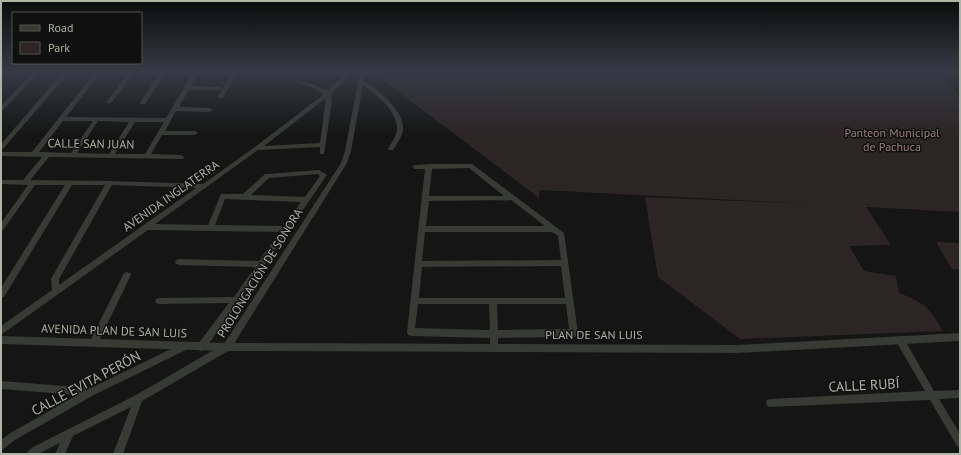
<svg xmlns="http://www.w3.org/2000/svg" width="961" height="455" font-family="'PT Sans',sans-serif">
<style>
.green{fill:#2d2425}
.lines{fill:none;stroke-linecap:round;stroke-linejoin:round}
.minor{fill:#373a35;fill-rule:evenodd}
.tertiary{fill:#373a35;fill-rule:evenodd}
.labels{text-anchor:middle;stroke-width:3;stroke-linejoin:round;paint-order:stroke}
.park-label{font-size:12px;fill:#9f7f83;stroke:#0f100f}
.street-label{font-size:12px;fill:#aeb5a6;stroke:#0f100f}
.near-street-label{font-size:14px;fill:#aeb5a6;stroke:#0f100f}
</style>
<rect width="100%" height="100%" fill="#141514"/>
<path class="green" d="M371,71H932L935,75H943L960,97V212L866,207L891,245L849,246L864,271L896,276L899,293C924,302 930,308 943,331L740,339L658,277L645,197L815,204L540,190L539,198Z
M938,242L960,243V270L952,269L937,244Z"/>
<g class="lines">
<path class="minor" d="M2,71H8L1,77V72Z
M34,71H40L3,110L1,111V106Z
M64,71H70L3,149L1,150V144Z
M96,71H102L66,117L166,118L194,71H200L191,86L220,87L223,89L232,71H238L223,98L221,99L218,97L222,90H189L179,107L210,108L213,110L210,112L176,111L165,131H195L198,133L195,135H162L151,154L181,155L184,157L183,159L49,157L30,180L110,181L203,184L255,147L324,94L309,86L297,83V81L313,84L327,91L339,80L343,71H349L343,82L331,94L332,101L324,154H320V147L258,150L155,224L208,225L221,194H243L265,174H267L319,170L327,175L239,302L204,350L201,351L198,350L197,347L198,344L229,303L159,304L156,303L155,301L156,299L159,298L234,297L255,267L179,265L176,264L175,262L176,260L179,259L259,261L280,232L148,230L1,335V326L52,290L51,279L52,277L105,185H72L4,297L1,298V288L65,185H35L3,230L1,231V223L28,185L1,184V180H23L42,157L1,156V152H32ZM326,98L320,143L264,146ZM63,121H93L71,153L39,152ZM98,121L129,122L109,154L77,153ZM135,122H164L145,154H115ZM318,174L320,176L305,197L251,195L269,178ZM112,185L196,188L59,285V279ZM225,199L301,202L284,226L215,225Z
M130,71H136L111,103H107V101Z
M161,71H167L145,104H141L140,103Z
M360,71H366L364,81C378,89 406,112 403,131C401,138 397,144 393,150H389L388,149C391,143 397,136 397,129C398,112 376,94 363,85L351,151L347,163L230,350L142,401L123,454H113L131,407L73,436L65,454H55L60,443L38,454H26L28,451L33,447L136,395L224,344L341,163L345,151L358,82L357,81L359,80Z
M429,164H472L564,233L578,333L577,336L574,337L498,338V348L497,351L494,352L491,351L490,348V338L411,336L408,335L407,332L425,169H415L412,167L415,165ZM469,168L504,196H429L432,169ZM511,200L545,226H426L429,201ZM425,232H552L558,236L561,260L422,261ZM561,266L565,298H419L422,267ZM418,304H489L490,330L415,328ZM497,304H566L569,329L498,330Z
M127,272L130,273L131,275L97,345L94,346L91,345L90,342L91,339L124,273Z
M900,336L903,337L934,391L960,390V398L939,399L960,434V448L957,446L930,400L770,407L767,406L766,403L767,400L770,399L925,391L897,343L896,340L897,337Z
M185,342L188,343L189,346L188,349L94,395L15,440L1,451V440L9,434L77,395L1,389V381L91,388Z"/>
<path class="tertiary" d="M960,333V341L737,353L227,351L1,344V336L227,343L737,345Z"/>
</g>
<linearGradient id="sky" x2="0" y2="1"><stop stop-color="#0b0c0b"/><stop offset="0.53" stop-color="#343b45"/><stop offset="1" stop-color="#343b45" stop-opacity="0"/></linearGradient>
<rect width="961" height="135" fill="url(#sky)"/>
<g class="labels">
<g class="park-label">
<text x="892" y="137">Panteón Municipal<tspan x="892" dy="14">de Pachuca</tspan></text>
</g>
<g class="street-label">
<text transform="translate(91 144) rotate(1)" y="4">CALLE SAN JUAN</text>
<text transform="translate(171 196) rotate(-35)" y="4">AVENIDA INGLATERRA</text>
<text transform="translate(260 273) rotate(-58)" y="4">PROLONGACIÓN DE SONORA</text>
<text transform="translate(114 331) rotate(2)" y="4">AVENIDA PLAN DE SAN LUIS</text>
<text x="594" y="339">PLAN DE SAN LUIS</text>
</g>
<g class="near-street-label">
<text transform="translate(86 383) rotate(-28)" y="5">CALLE EVITA PERÓN</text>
<text transform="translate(864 385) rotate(-3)" y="5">CALLE RUBÍ</text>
</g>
</g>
<rect width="961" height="455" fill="none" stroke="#aeb5a6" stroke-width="4"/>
<rect x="12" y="12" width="130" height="52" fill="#0f100f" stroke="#4f524b"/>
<rect x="20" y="25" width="20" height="6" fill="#373a35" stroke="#4f524b"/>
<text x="48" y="32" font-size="12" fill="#aeb5a6">Road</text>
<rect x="20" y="42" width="20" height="12" fill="#2d2425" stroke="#4f524b"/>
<text x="48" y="52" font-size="12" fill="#aeb5a6">Park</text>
</svg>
